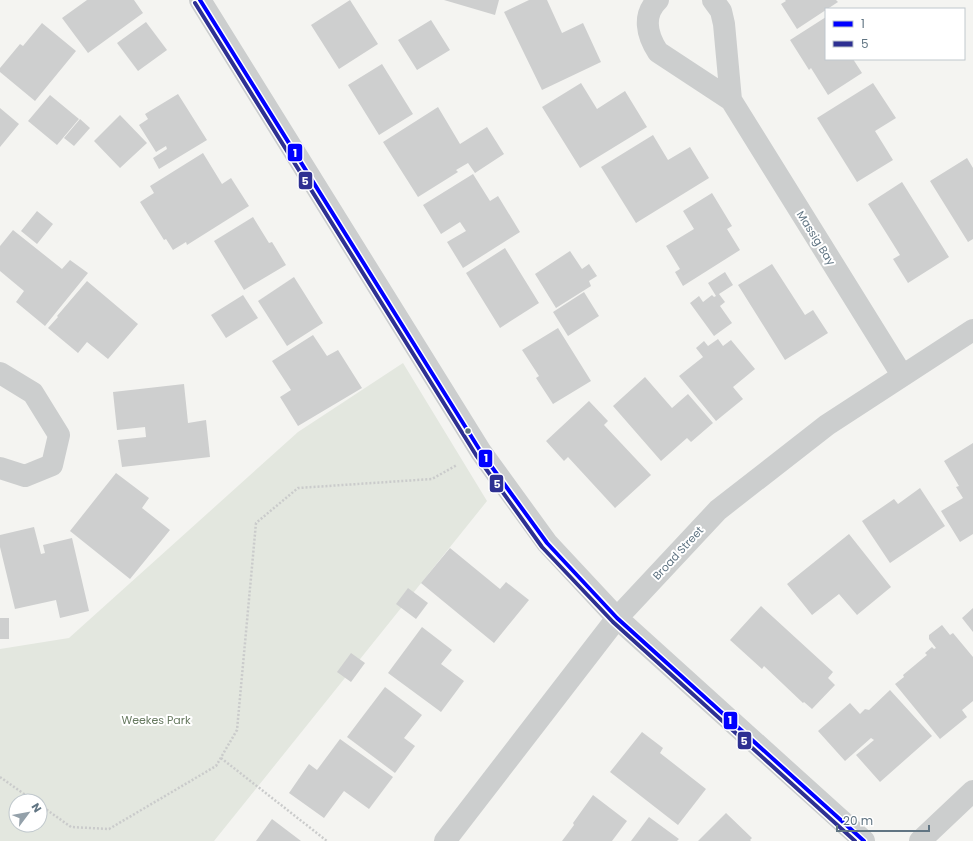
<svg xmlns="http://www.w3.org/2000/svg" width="973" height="841" font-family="Poppins,sans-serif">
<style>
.green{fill:#e3e7df;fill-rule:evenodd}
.building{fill:#cecfcf}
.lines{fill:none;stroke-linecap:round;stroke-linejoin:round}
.path{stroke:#cacbcb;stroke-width:2.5;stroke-dasharray:2 2;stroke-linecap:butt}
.minor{stroke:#cccece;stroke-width:22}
.tertiary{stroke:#cccece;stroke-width:22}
.bus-1-casing{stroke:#fff;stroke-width:7}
.bus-2-casing{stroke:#fff;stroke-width:7}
.bus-1{stroke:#00f;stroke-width:4}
.bus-2{stroke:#2e3092;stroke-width:4}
.bus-dot{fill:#617583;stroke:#fff;stroke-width:1.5}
.labels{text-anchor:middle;stroke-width:4;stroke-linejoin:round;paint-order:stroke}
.street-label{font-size:11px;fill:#617583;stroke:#fff}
.park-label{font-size:11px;fill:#677a60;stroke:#fff}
.line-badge{stroke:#fff;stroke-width:1.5}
.badge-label{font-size:11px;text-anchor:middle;font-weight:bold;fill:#fff}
</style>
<rect width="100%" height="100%" fill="#f4f4f1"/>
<path class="green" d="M403,363L487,501L214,841H0V649L69,638L298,432ZM16,801H40V825H16Z"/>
<path class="building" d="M87,0H134L143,13L88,53L62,18Z
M350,0L378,44L339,69L311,25Z
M444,0H499L495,15Z
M529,0H547L562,33L583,23L601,62L542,90L504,12Z
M785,0H836L838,2L797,29L781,4L786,1Z
M826,17V59H853L862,73L828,95L811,68L809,70L790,40Z
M431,20L450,50L417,70L398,40Z
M146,22L167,50L138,71L117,43Z
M42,23L76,51L35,101L0,72V68L20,44L23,46Z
M382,64L413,114L379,135L348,85Z
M581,83L597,109L625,91L647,127L580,168L542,107Z
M873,83L896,118L875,131L893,160L857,182L817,118Z
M178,94L207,140L159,169L153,158L167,149L166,146L156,152L139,125L148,119L145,114Z
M50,95L79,119L57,145L28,121Z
M438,107L460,144L487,127L504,154L475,173L468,163L456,170L458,172L418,197L383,142Z
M0,108L19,124L0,147Z
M120,115L147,143L120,168L94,141Z
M80,119L90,128L74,146L64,138Z
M653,135L668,160L690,147L709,178L636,223L601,167Z
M203,153L222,184L231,178L249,206L187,245L186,242L173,250L166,239L164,240L140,202L154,193L150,186Z
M967,158L973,168V239L968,242L930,181Z
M473,174L490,201L498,196L520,232L463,268L447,242L466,231L460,222L441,234L423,205Z
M902,182L949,257L908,283L893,259L900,255L868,204Z
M712,193L732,226L727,229L740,250L683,286L675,272L680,269L666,246L694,229L683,211Z
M37,211L53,224L37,244L21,231Z
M253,217L269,243L272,242L286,265L244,290L214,241Z
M13,230L62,269L70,260L88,273L45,326L16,302L24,291L0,271V246Z
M505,248L539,303L500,328L466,273Z
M570,251L582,269L589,264L597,276L589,281L591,286L556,308L535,274Z
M772,264L805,315L813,310L828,333L785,360L738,285Z
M725,272L733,285L719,294L725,302L720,306L732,323L714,336L690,303L699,296L703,302L712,295L714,297L716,296L708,283Z
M294,277L323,323L287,346L258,301Z
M87,281L138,324L108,359L87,342L78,353L48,328L58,317L57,316Z
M584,292L599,316L568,336L553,312Z
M243,295L258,318L226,338L211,315Z
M558,328L591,381L553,404L536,378L539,376L522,350Z
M313,335L327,356L338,350L362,388L298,426L280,397L291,390L272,361Z
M718,339L723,346L731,340L755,369L733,387L743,399L716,421L679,376L703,357L696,348L704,341L708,346Z
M645,377L672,408L688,394L713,423L691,442L687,438L661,461L613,406Z
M184,384L188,423L206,420L210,457L122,467L118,440L146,437L145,427L117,430L113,392Z
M589,401L608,421L604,425L651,475L615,508L568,457L564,461L546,441Z
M973,443V534L960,542L941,511L963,498L956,487L959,486L944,461Z
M116,473L149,498L142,508L170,530L130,579L70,531Z
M920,488L945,526L890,563L862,521L894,499L898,504Z
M34,527L41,554L45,553L43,545L72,538L89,611L60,618L56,600L15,609L0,547V535Z
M849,534L891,587L857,615L839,594L812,615L787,584Z
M450,548L500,589L506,582L529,600L494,643L421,583Z
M408,588L428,603L416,619L396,604Z
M761,606L833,672L828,678L835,685L812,709L804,702L803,703L764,666L762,669L730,640Z
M973,608V632L962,618Z
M0,618H9V639H0Z
M942,625L950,635L953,633L973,657V701L962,710L967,717L940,739L895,684L904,677L903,675L927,655L925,653L932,647L934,649L936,648L929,639V635Z
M422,627L452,650L441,664L464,681L441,712L388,673Z
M351,653L365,663L351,682L337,672Z
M385,687L422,715L404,738L415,746L395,773L347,737Z
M890,690L932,736L880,782L856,755L874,740L871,738L845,761L818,731L850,703L860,714L865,709L869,710Z
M642,732L663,748L660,753L706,789L678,825L610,772Z
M340,739L393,777L369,809L344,791L324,818L289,793L309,764L317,770Z
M593,795L627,821L612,841H562L574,825L573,823Z
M726,813L752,838L750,840L751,841H698Z
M649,817L679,839L677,841H631Z
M272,819L301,841H256Z"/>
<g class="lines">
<path class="path" d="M221,758L327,841
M0,777L34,801
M40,805L71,827L109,829L216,766L237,730L256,523L298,488L432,479L457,465"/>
<path class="minor" d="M658,0C642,15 647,35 658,52L731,100L902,375
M713,0L721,11L724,24L731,100
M0,373L33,393L59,435L52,465L25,476L0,468
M920,841L973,791"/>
<path class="tertiary" d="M200,0L481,452L547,543L617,618L864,841
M445,841L617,618L718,510L827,425L973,330"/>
<g class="bus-1-casing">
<path id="bus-1" d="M200,0L481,452L547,543L617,618L864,841"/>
</g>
<g class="bus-2-casing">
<path id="bus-2" d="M195,3L476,455L542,547L613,622L855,841"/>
</g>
<use href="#bus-1" class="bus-1"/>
<use href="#bus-2" class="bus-2"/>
</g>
<circle class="bus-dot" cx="468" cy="431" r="3.5"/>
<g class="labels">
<g class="street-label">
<text transform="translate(816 238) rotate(58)" y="4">Massig Bay</text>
<text transform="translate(678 553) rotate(-47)" y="4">Broad Street</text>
</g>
<g class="park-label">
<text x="156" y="724">Weekes Park</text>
</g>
</g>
<g class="line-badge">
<rect x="287" y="143" width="16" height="19" rx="4" fill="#00f"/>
<rect x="298" y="171" width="15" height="19" rx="4" fill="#2e3092"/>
<rect x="478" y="449" width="15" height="19" rx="4" fill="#00f"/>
<rect x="489" y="474" width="15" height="19" rx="4" fill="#2e3092"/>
<rect x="723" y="711" width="15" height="19" rx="4" fill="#00f"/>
<rect x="737" y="731" width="15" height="19" rx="4" fill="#2e3092"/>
</g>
<g class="badge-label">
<text x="295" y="157">1</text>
<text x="305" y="185">5</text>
<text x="486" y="462">1</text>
<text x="497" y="488">5</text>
<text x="730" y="724">1</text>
<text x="744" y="745">5</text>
</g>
<rect x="825" y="8" width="140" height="52" fill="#ffffff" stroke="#c0c8cd"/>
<rect x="833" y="21" width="20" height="6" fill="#0000ff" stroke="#c0c8cd"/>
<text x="861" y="28" font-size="12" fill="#617583">1</text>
<rect x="833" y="41" width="20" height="6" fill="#2e3092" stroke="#c0c8cd"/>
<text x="861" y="48" font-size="12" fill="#617583">5</text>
<g transform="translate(28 813) rotate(58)"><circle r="19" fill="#ffffff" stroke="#c0c8cd"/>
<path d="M0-3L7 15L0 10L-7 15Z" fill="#94a1aa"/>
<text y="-6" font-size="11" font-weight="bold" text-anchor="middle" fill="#617583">N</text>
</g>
<path d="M837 825v6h92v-6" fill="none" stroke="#617583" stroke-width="2"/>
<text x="843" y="825" font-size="12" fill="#617583" stroke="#ffffff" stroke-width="3" paint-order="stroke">20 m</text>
</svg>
